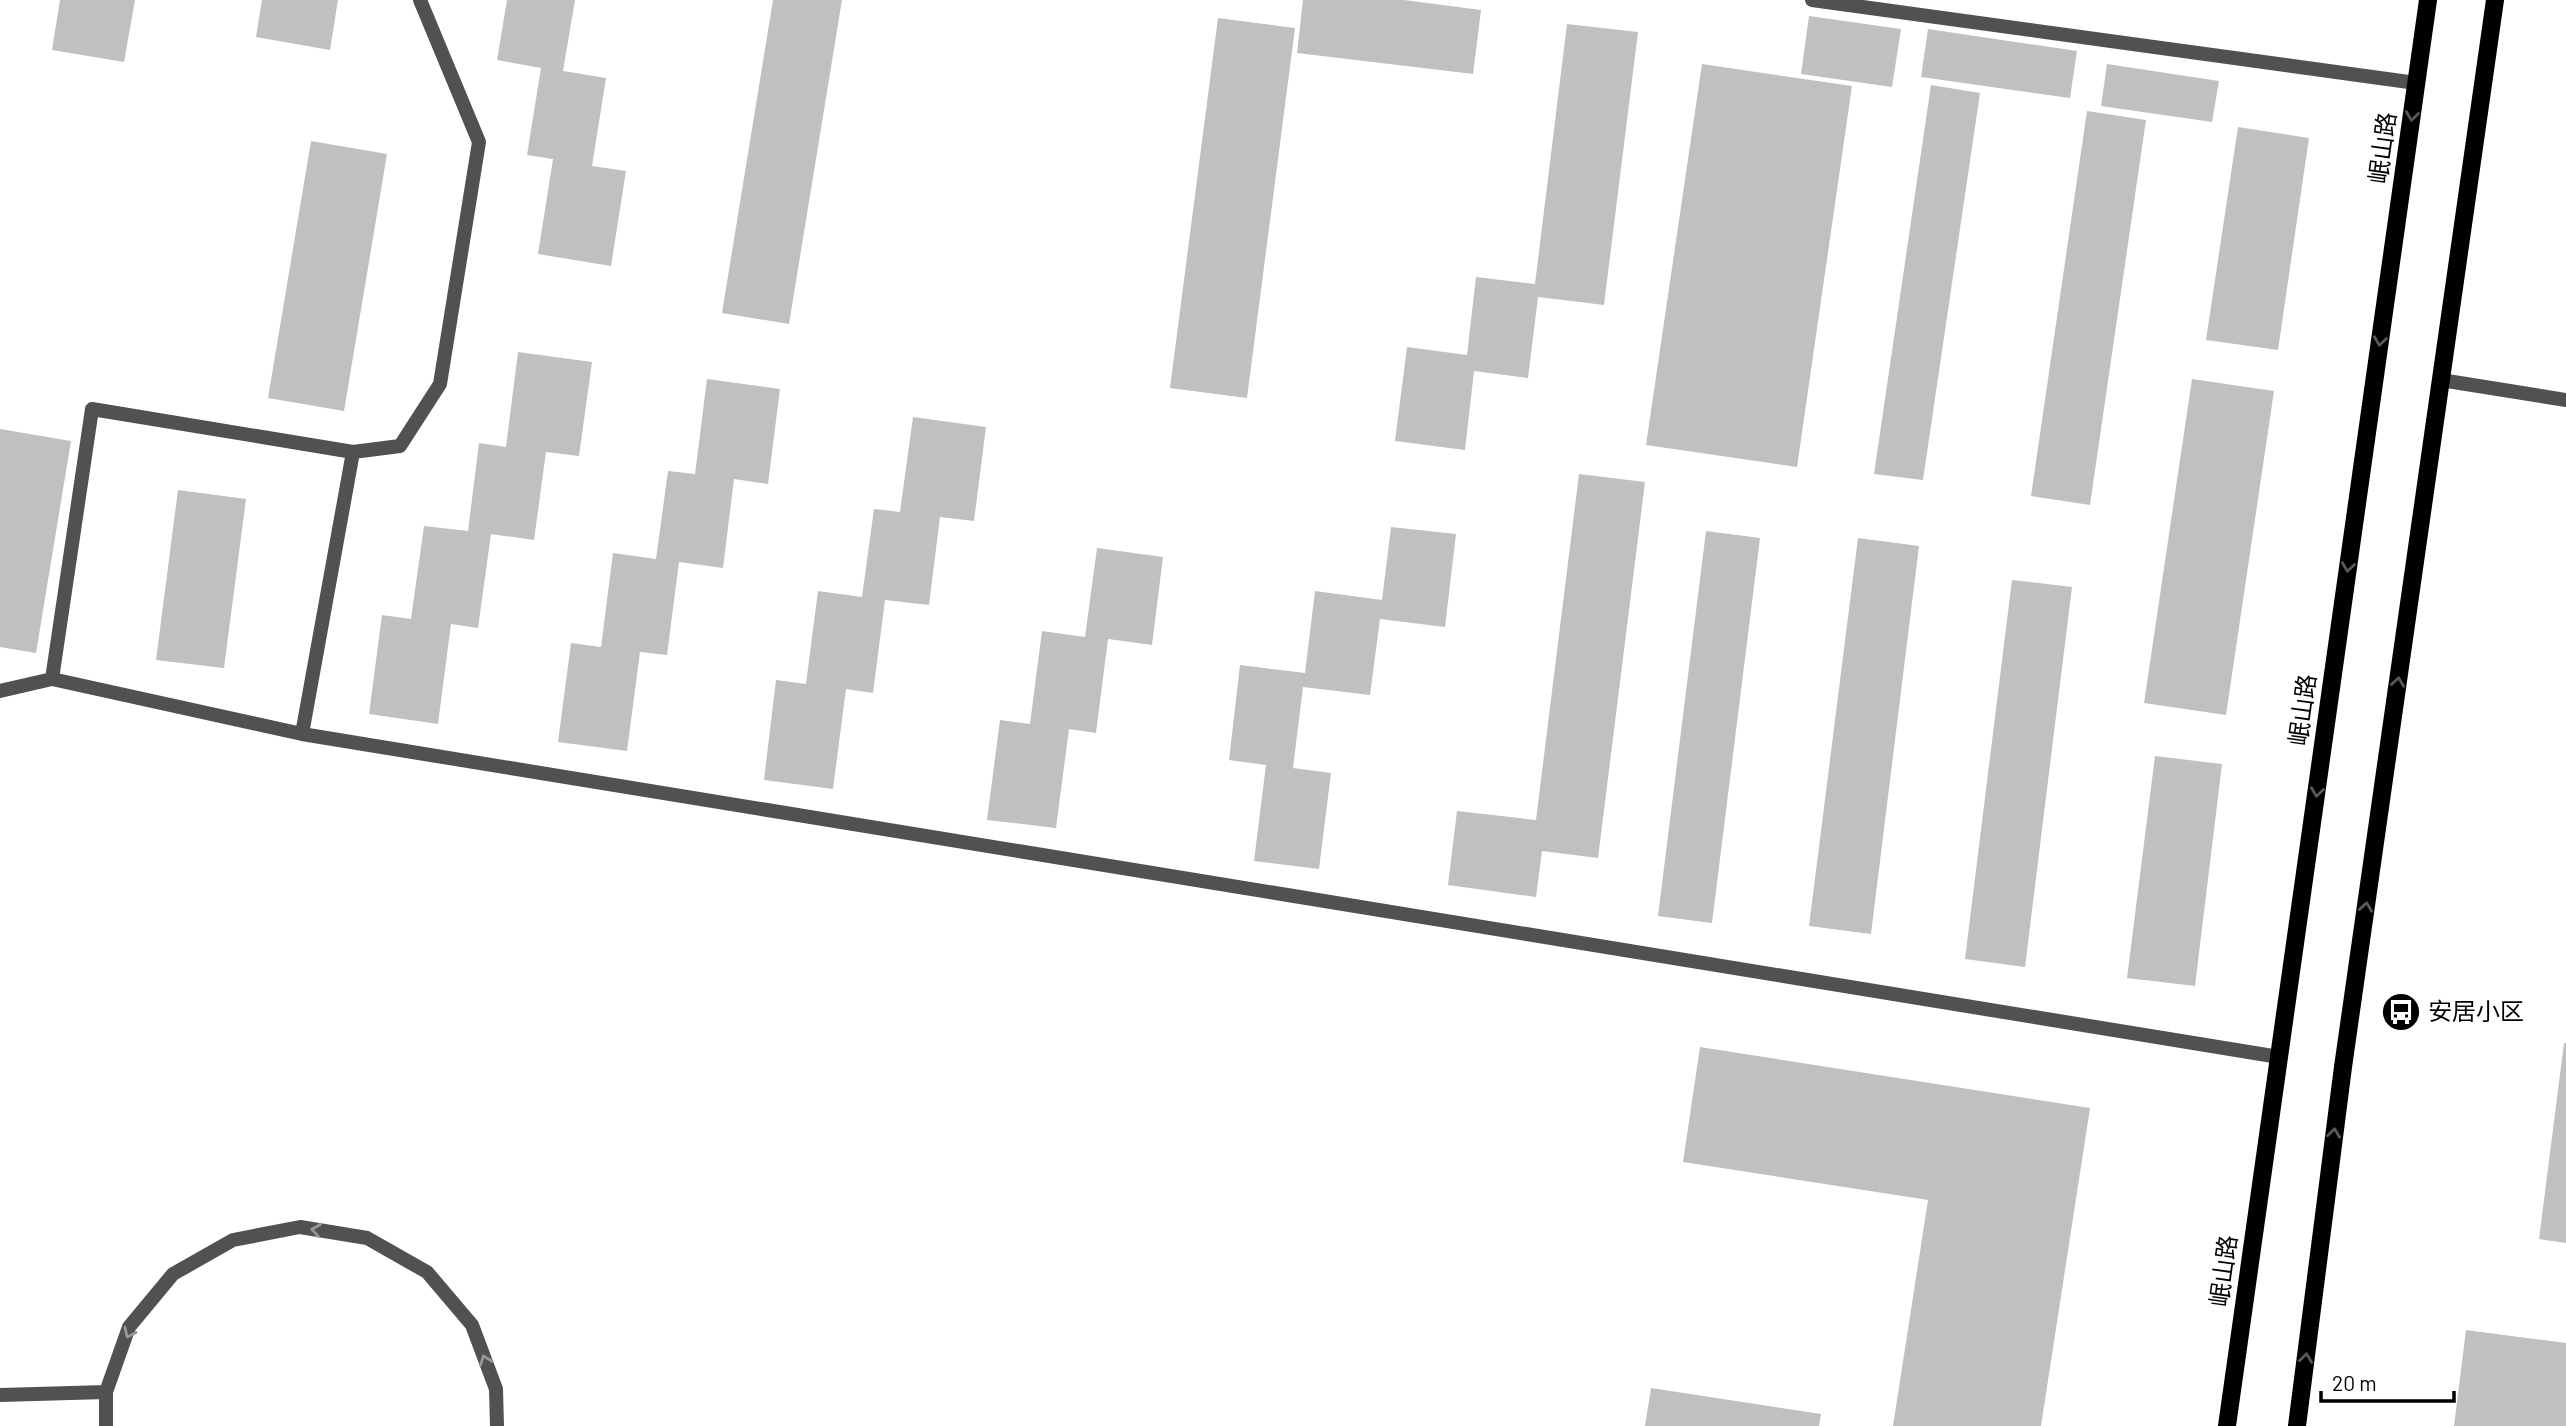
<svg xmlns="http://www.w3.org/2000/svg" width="2566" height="1426" font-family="Barlow,'Noto Sans SC',sans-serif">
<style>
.building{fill:#c0c0c0}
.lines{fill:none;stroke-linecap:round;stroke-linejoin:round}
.minor{stroke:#515151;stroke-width:14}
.primary{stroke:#000;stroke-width:18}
.oneway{stroke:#595959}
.oneway2{stroke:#979797}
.labels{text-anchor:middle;stroke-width:6;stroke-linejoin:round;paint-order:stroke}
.street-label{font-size:24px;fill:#000;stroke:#fff}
.poi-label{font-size:24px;fill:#000;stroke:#fff;text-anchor:start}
</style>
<rect width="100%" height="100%" fill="#fff"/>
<path class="building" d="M60,0H135L124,62L52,50Z
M262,0H338L330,50L256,37Z
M507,0H575L563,71L606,78L592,166L626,171L611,266L538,254L553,159L527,155L541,68L497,60Z
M773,0H842L789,324L722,313Z
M1303,0H1404L1481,10L1473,74L1297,53Z
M1809,16L1901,29L1892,87L1801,74Z
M1218,18L1295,28L1247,398L1170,388Z
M1567,24L1638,32L1604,305L1538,297L1528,378L1474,371L1465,450L1395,441L1407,347L1467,355L1476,277L1535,284Z
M1928,29L2077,51L2070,98L1921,77Z
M1702,64L1852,86L1797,467L1646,445Z
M2107,64L2219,81L2212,122L2101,106Z
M1931,85L1980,93L1923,480L1874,474Z
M2087,111L2146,120L2090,505L2031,496Z
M2238,127L2309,138L2278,350L2206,340Z
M311,141L387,154L344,411L268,398Z
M518,352L592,362L579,456L546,452L534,540L491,534L478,628L451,624L438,724L369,714L382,615L411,619L424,526L468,531L479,443L506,447Z
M707,379L780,389L768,484L734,479L723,568L679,562L667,655L640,652L627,751L558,742L571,643L601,647L613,553L656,559L668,471L695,474Z
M2192,379L2274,391L2226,715L2144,703Z
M913,417L986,427L974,521L940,517L929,605L885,600L873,693L846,689L833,789L764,780L776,680L806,684L818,591L862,597L874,509L900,512Z
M0,429L71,441L36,653L0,647Z
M1579,474L1645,482L1598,858L1542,851L1536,897L1448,885L1457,811L1536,820Z
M178,490L246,499L224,668L156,660Z
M1391,527L1456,534L1445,627L1380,619L1370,695L1303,687L1293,768L1331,773L1319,869L1254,861L1266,765L1229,760L1240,665L1305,673L1315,591L1382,600Z
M1706,531L1760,538L1712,923L1658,916Z
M1858,538L1919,546L1871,934L1809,926Z
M1097,548L1163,557L1152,645L1108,639L1096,733L1069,729L1056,828L987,820L1000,720L1030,724L1042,631L1085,637Z
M2012,580L2072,587L2025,967L1965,959Z
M2155,756L2222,764L2195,986L2127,978Z
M2564,1043H2566V1243L2539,1239Z
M1700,1047L2090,1108L2041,1426H1893L1928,1200L1683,1162Z
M2466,1330L2566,1343V1426H2454Z
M1651,1388L1821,1414L1819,1426H1645Z"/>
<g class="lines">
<path class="minor" d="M1812,0L2416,83
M2441,380L2566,400
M52,679L92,409L353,452L400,446L440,384L479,142L420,0
M0,691L52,679L302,734L2279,1057
M302,734L353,452
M0,1395L106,1392
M106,1426V1392L129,1327L173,1274L233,1240L300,1227L367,1238L427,1272L472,1325L496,1389L497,1426"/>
<path class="primary" d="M2227,1426L2428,0
M2297,1426L2343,1067L2495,0"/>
</g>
<defs><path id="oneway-chevron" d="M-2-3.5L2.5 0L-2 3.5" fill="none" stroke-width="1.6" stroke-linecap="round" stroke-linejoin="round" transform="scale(1.75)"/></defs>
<g class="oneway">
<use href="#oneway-chevron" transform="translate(2412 116) rotate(98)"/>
<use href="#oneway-chevron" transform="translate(2380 341) rotate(98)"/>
<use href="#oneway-chevron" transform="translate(2348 567) rotate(98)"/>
<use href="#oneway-chevron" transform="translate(2398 682) rotate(-82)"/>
<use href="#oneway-chevron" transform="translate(2317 792) rotate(98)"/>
<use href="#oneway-chevron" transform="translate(2366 907) rotate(-82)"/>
<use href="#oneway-chevron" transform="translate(2334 1133) rotate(-83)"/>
<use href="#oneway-chevron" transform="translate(2306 1358) rotate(-83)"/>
</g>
<g class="oneway2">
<use href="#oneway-chevron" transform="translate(316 1230) rotate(-171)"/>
<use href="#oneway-chevron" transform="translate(129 1333) rotate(115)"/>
<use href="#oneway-chevron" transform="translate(485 1360) rotate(-110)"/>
</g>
<defs>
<g id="bus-disc" transform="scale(2.0125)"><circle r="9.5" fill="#000" stroke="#fff"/><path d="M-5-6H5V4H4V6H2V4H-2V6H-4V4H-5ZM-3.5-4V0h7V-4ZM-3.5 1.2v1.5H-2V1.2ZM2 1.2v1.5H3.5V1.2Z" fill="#fff"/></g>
</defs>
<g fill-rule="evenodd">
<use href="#bus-disc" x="2401" y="1012"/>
</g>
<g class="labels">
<g class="street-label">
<text transform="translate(2383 148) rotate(-82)" y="8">岷山路</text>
<text transform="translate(2303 710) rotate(-82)" y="8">岷山路</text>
<text transform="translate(2224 1271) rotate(-82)" y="8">岷山路</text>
</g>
<g class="poi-label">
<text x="2428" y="1020">安居小区</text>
</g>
</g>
<path d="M2321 1391v10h133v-10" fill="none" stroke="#000000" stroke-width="3.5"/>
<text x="2332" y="1391" font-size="21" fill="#000000" stroke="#ffffff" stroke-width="5" paint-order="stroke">20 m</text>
</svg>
